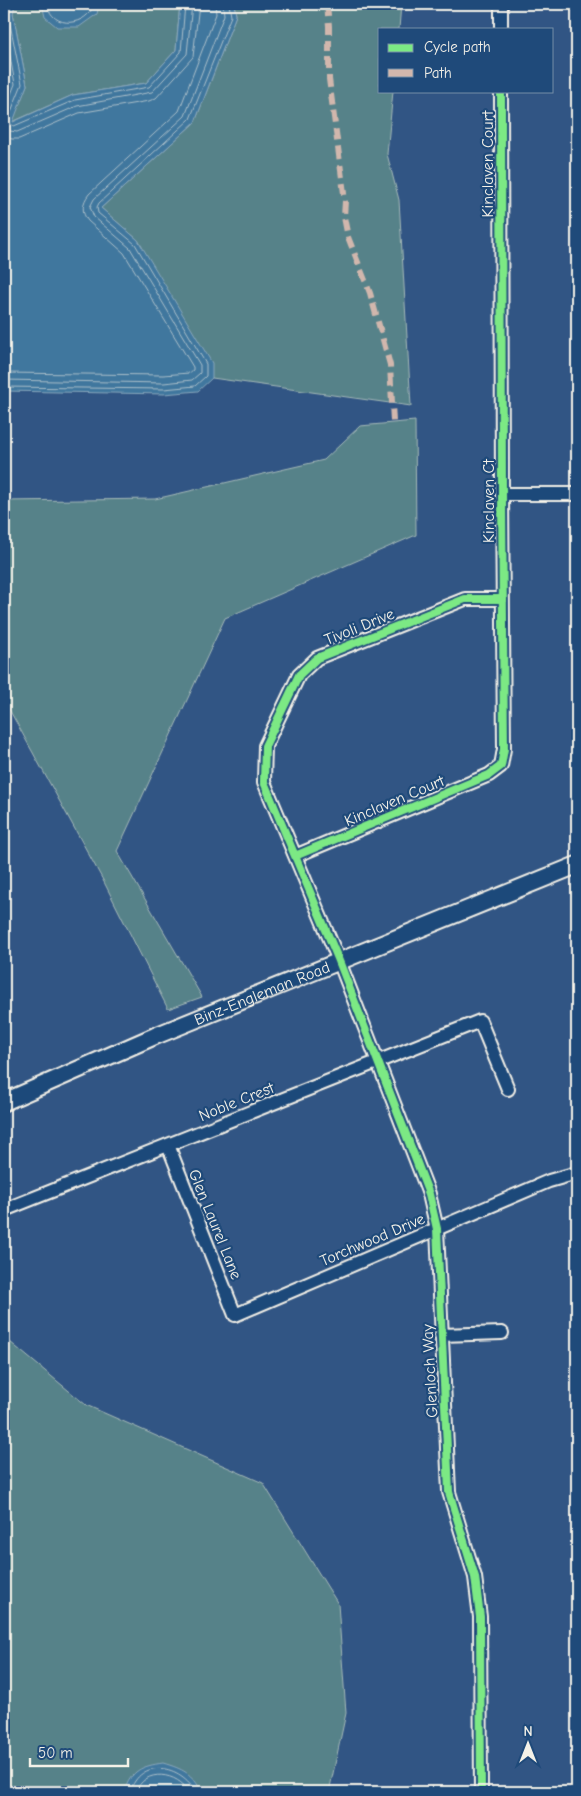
<svg xmlns="http://www.w3.org/2000/svg" width="581" height="1796" font-family="'Comic Neue',sans-serif">
<style>
.green{fill:#578289;stroke:#a6bab8}
.water{fill:#41779e;stroke:#89a8bc}
.lines{fill:none;stroke-linecap:round;stroke-linejoin:round}
.shore{stroke:#acc0ca;stroke-width:1}
.minor-casing{stroke:#f4f1e8;stroke-width:16}
.tertiary-casing{stroke:#f4f1e8;stroke-width:20}
.minor{stroke:#1f4a7a;stroke-width:12}
.tertiary{stroke:#1f4a7a;stroke-width:16}
.quiet{stroke:#d1b7ad;stroke-width:6;stroke-dasharray:12 6;stroke-linecap:butt}
.cycleway-casing{stroke:#1f4a7a;stroke-width:11}
.cycleway{stroke:#7ce984;stroke-width:8}
.labels{text-anchor:middle;stroke-width:4.5;stroke-linejoin:round;paint-order:stroke}
.street-label{font-size:16px;fill:#f4f1e8;stroke:#1f4a7a}
</style>
<rect width="100%" height="100%" fill="#315584"/>
<filter id="ink" filterUnits="userSpaceOnUse"><feTurbulence type="fractalNoise" baseFrequency=".02" numOctaves="2"/><feDisplacementMap in="SourceGraphic" scale="10" xChannelSelector="R" yChannelSelector="G"/><feConvolveMatrix kernelMatrix="1 2 1 2 8 2 1 2 1" color-interpolation-filters="sRGB"/></filter>
<g filter="url(#ink)">
<path class="green" d="M15,4H180L176,50L146,83L73,95L12,122L27,85L13,13Z
M234,4H401L399,29H380V91H393L387,154L399,200L411,406L212,378L138,240L101,208L195,122L236,15Z
M415,421L416,535L225,618L117,851L202,997L168,1009L104,882L4,700V501L155,499L324,460L360,426Z
M4,1337L86,1405L263,1483L338,1604L346,1713L329,1792H4Z"/>
<path class="water" d="M4,4H15L13,13L27,85L13,122L73,95L146,83L176,50L180,4H234L236,15L195,122L101,208L138,240L212,363V378L198,391L164,394L4,391Z
M42,4H98L99,5L97,14L79,27H57L45,17Z
M163,1763C183,1769 192,1773 202,1792H124C131,1770 142,1766 163,1763Z"/>
<g class="lines">
<path class="shore" d="M10,4L8,14L22,84L8,119L10,124L14,126L75,100L149,87L181,52L185,4
M47,4C52,31 88,26 94,4
M4,23L15,84L4,112
M4,126L10,131L17,132L77,106L152,92L187,54L192,4
M4,137L12,139H19L79,113L149,101L156,98L193,57L199,4
M4,373L163,375L189,373L193,370V367L124,253L88,221C81,212 82,203 89,194L179,111L216,14L215,4
M4,380L164,383L192,380L200,373V365L130,248L94,217L90,207L94,199L185,116L224,15L223,4
M4,387L164,389L195,386L206,376V364L135,244L98,213L97,207L99,203L190,119L231,16L229,4
M130,1792C140,1757 181,1764 196,1792
M136,1792C144,1767 178,1772 189,1792"/>
<g class="minor-casing">
<path id="minor" d="M501,4V29
M502,494H577
M295,856L489,775L501,766L504,749L502,494L501,91
M168,1145L235,1315L549,1181L577,1173
M4,1210L480,1021L508,1089
M441,1335L502,1333
M481,1792L480,1617L475,1577L449,1492L437,1229L429,1194L339,961L264,782L265,746L299,675L317,658L465,599H502"/>
</g>
<g class="tertiary-casing">
<g id="tertiary">
<path id="s1" d="M4,1102L155,1036L577,865"/>
</g>
</g>
<use href="#minor" class="minor"/>
<use href="#tertiary" class="tertiary"/>
<path class="quiet" d="M327,4L329,26V79L345,201L344,217L348,237L370,293L390,365L393,422"/>
<g class="cycleway-casing">
<path id="cycleway" d="M295,856L489,775L501,766L504,749L502,494L501,91
M481,1792L480,1617L475,1577L449,1492L437,1229L429,1194L339,961L264,782L265,746L299,675L317,658L465,599H502"/>
</g>
<use href="#cycleway" class="cycleway"/>
</g>
</g>
<g class="labels">
<g class="street-label">
<text transform="translate(487 164) rotate(-90)" y="6">Kinclaven Court</text>
<text transform="translate(488 501) rotate(-90)" y="6">Kinclaven Ct</text>
<text transform="translate(359 626) rotate(-22)" y="6">Tivoli Drive</text>
<text transform="translate(394 800) rotate(-23)" y="6">Kinclaven Court</text>
<text dy="6" stroke="none"><textPath href="#s1" startOffset="280">Binz-Engleman Road</textPath></text>
<text transform="translate(236 1101) rotate(-22)" y="6">Noble Crest</text>
<text transform="translate(216 1224) rotate(68)" y="6">Glen Laurel Lane</text>
<text transform="translate(372 1239) rotate(-23)" y="6">Torchwood Drive</text>
<text transform="translate(429 1371) rotate(-93)" y="6">Glenloch Way</text>
</g>
</g>
<rect width="581" height="1796" fill="none" stroke="#1f4a7a" stroke-width="20"/>
<rect x="10" y="10" width="561" height="1776" fill="none" stroke="#f4f1e8" stroke-width="2" filter="url(#ink)"/>
<rect x="378" y="28" width="175" height="65" fill="#1f4a7a" stroke="#748da6"/>
<rect x="388" y="44" width="25" height="8" fill="#7ce984" stroke="#748da6"/>
<text x="424" y="52" font-size="15" fill="#f4f1e8">Cycle path</text>
<rect x="388" y="69" width="25" height="8" fill="#d1b7ad" stroke="#748da6"/>
<text x="424" y="78" font-size="15" fill="#f4f1e8">Path</text>
<g transform="translate(528 1744)" stroke="#1f4a7a" stroke-width="4" paint-order="stroke">
<path d="M0-4L9 19L0 12L-9 19Z" fill="#f4f1e8"/>
<text y="-8" font-size="14" font-weight="bold" text-anchor="middle" fill="#f4f1e8">N</text>
</g>
<path d="M30 1758v8h98v-8" fill="none" stroke="#f4f1e8" stroke-width="2.5"/>
<text x="38" y="1758" font-size="15" fill="#f4f1e8" stroke="#1f4a7a" stroke-width="4" paint-order="stroke">50 m</text>
</svg>
